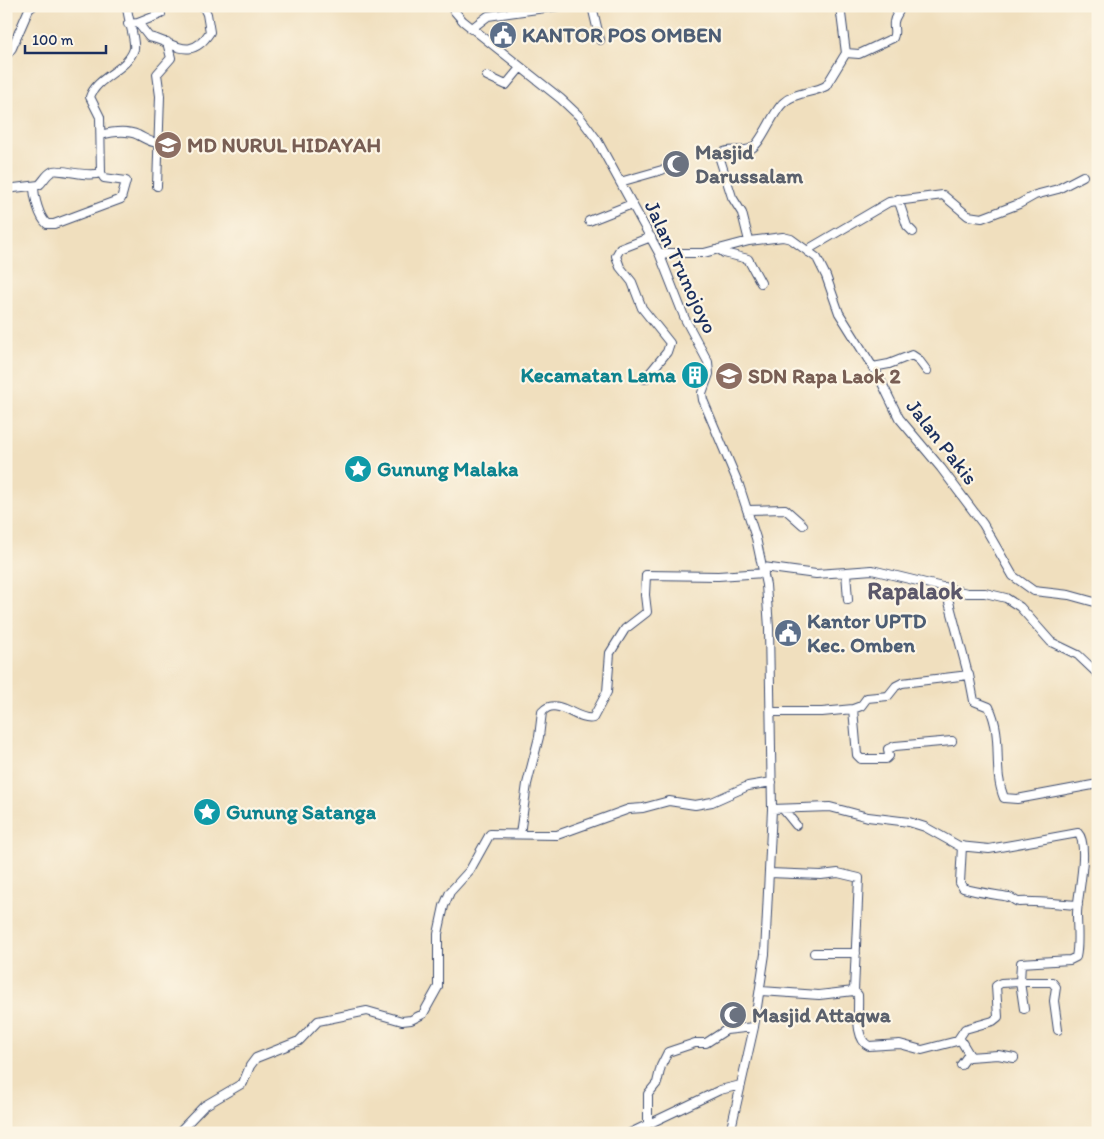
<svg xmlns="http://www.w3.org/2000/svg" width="1104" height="1139" font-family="Itim,sans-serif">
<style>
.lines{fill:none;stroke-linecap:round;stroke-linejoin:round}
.minor-casing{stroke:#3b496c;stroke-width:10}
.minor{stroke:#fff;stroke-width:8}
.labels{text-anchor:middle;stroke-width:4.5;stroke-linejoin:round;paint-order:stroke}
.service-label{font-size:21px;font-weight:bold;fill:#4e5e75;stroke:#fcf5e5;text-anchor:start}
.education-label{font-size:21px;font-weight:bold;fill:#785e54;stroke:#fcf5e5;text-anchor:start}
.worship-label{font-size:21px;font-weight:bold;fill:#5b616d;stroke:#fcf5e5;text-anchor:start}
.street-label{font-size:21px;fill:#1b2f5e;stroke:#fcf5e5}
.culture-label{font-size:21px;font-weight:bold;fill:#0d838f;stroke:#fcf5e5;text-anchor:start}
.quarter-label{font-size:24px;font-weight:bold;fill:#5b576a;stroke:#fcf5e5}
</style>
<rect width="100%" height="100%" fill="#fcf5e5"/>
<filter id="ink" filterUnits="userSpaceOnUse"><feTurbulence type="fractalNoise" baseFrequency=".02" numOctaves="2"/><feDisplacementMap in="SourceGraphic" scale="10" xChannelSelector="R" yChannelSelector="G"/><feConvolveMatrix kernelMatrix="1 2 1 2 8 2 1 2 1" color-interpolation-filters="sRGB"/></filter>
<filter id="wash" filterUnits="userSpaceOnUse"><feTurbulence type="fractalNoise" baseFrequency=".0096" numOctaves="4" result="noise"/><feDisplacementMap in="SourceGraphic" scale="20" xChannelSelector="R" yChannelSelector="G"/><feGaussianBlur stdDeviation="1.12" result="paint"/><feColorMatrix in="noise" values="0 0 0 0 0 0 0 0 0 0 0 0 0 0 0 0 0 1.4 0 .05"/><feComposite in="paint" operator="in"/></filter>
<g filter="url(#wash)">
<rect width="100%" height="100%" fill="#f0dfbe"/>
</g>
<g filter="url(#ink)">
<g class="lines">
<g class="minor-casing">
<path id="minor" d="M450,6L463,21L561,99L579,116L597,140L659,253L685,319L708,362L709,374L702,393L703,400L739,485L756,538L766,585L769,628L772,809L765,954L754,1027L730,1133
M592,6L600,40
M840,6L846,53
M138,23L161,14
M128,24L138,23L149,37C174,42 190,63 210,32L207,14L203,6
M471,29L488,16L559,6
M6,56L12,48L29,9L33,6
M487,76L506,85L520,68
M101,135C112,132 127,130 138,135C146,139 149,142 158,143
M620,182L662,170
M34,186C34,197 39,217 47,224H54L121,199L126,181L104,178L101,173
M157,186L160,96L157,74L171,58L167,42
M6,189L39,185C44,181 46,174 53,171C60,168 85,178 101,173L100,117L90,97C97,76 127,71 134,49C136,40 127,17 127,6
M898,199L907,226L913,232
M589,221L632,204
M749,241L742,213L732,197L719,156C726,146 742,154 752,148C762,142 773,112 783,103C795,92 813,93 826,86L846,53L859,54L893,38C896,32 893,28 894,22C895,15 900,13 900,6
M719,249L724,253L748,259L761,283
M808,252L812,247L889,202L943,195L968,216L982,218L1019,204L1035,195L1058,189L1083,176
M659,253H704L749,241L783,237L791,239L817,258L826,276L839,313L879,377L899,418L941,468L983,524L1013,576L1034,591L1069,595L1098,603
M873,367L889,364L912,355L918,359L927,371
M645,379L667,352L670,343L642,308L632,282L620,267L616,256L620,249L651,237
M747,510L785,509L803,525
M763,567L816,574L846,572L848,600
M846,572L872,570L967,593H985L1006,598L1020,607L1051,642L1078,655L1098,674
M945,587L968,674
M853,709L857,755L861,759H886L889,756L888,749L895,746L952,741
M771,712H822L853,709L861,706L867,698L888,696L896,686L902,683L969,675L974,701L989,707C1004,738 992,769 1004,798L1017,799L1098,784
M783,809L796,825
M520,834L527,784L539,737L542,712C557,695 577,722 593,718L607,692L610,653L625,629L647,612L645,595L646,575L718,576L764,573
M962,846L960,883L963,888C979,893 993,894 1009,897C1013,898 1015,902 1019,902C1039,901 1058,904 1078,905
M769,873L821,875L838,873L859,878L854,991
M814,953H856
M761,991L819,995L854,991L858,995C859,1009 854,1039 869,1046L900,1044L922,1050L957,1041L965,1029L993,1021L998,1017L996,986L1001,983L1020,982L1021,963L1070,960L1076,957C1079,944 1077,928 1077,914C1077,897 1090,845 1078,833L989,849L959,846L925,827L909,822L868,817L830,807L772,809
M1024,1009L1020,982H1052L1056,987L1054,1001L1058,1030
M960,1039L969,1054L961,1065
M969,1057L998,1055L1014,1058
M648,1124V1094L657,1083L661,1066L668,1052L695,1043H706L726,1030L754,1027
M178,1133L204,1106L243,1083L250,1066L256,1058L299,1041L318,1021L367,1011L402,1021L411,1020L423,1014L438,987V934L444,906L450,892L470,870L490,834L557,835L629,809L643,808L669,801L695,805L712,802L748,786L772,782
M630,1133L720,1090L741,1085"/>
</g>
<use href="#minor" class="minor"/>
</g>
</g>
<defs>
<g id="civic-disc" transform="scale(1.4375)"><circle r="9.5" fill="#5c6f8a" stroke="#fcf5e5"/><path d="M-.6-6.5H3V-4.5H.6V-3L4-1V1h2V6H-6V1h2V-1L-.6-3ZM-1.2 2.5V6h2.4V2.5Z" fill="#fff"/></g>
<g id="school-disc" transform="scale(1.4375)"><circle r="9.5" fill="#8d6e63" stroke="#fcf5e5"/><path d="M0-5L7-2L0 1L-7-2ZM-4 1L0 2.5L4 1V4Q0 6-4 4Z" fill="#fff"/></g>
<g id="mosque-disc" transform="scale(1.4375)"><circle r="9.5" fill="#6b7280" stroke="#fcf5e5"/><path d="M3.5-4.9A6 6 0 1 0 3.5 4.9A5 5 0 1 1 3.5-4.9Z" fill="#fff"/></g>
<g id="building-disc" transform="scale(1.4375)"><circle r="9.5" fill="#0f9aa8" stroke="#fcf5e5"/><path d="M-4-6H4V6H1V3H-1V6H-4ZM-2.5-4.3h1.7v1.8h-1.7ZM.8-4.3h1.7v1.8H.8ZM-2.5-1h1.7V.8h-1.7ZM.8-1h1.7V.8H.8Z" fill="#fff"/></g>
<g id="sight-disc" transform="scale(1.4375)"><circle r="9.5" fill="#0f9aa8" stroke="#fcf5e5"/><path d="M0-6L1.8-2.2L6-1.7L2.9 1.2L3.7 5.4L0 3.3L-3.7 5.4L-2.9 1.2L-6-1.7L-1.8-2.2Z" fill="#fff"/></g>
</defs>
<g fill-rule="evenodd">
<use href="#civic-disc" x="503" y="35"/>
<use href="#school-disc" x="168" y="145"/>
<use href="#mosque-disc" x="676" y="164"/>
<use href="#building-disc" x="695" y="375"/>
<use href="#school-disc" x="729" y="376"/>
<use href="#sight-disc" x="358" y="469"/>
<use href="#civic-disc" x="788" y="633"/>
<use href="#sight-disc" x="207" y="812"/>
<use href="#mosque-disc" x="733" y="1015"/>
</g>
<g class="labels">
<g class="service-label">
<text x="522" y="42">KANTOR POS OMBEN</text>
<text x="807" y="628">Kantor UPTD<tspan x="807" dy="24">Kec. Omben</tspan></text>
</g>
<g class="education-label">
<text x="187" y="152">MD NURUL HIDAYAH</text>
<text x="748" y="383">SDN Rapa Laok 2</text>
</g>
<g class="worship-label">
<text x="695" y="159">Masjid<tspan x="695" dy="24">Darussalam</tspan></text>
<text x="752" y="1022">Masjid Attaqwa</text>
</g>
<g class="street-label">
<text transform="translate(681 267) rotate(65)" y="7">Jalan Trunojoyo</text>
<text transform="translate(942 442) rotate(52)" y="7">Jalan Pakis</text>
</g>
<g class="culture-label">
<text x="676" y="382" text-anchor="end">Kecamatan Lama</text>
<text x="377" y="476">Gunung Malaka</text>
<text x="226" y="819">Gunung Satanga</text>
</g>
<g class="quarter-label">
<text x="915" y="599">Rapalaok</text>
</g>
</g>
<rect width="1104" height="1139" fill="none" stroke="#fcf5e5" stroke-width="25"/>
<path d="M25 45v8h81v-8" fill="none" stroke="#1b2f5e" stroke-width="2.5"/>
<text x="32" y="45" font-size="15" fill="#1b2f5e" stroke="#fcf5e5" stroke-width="4" paint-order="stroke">100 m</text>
</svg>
